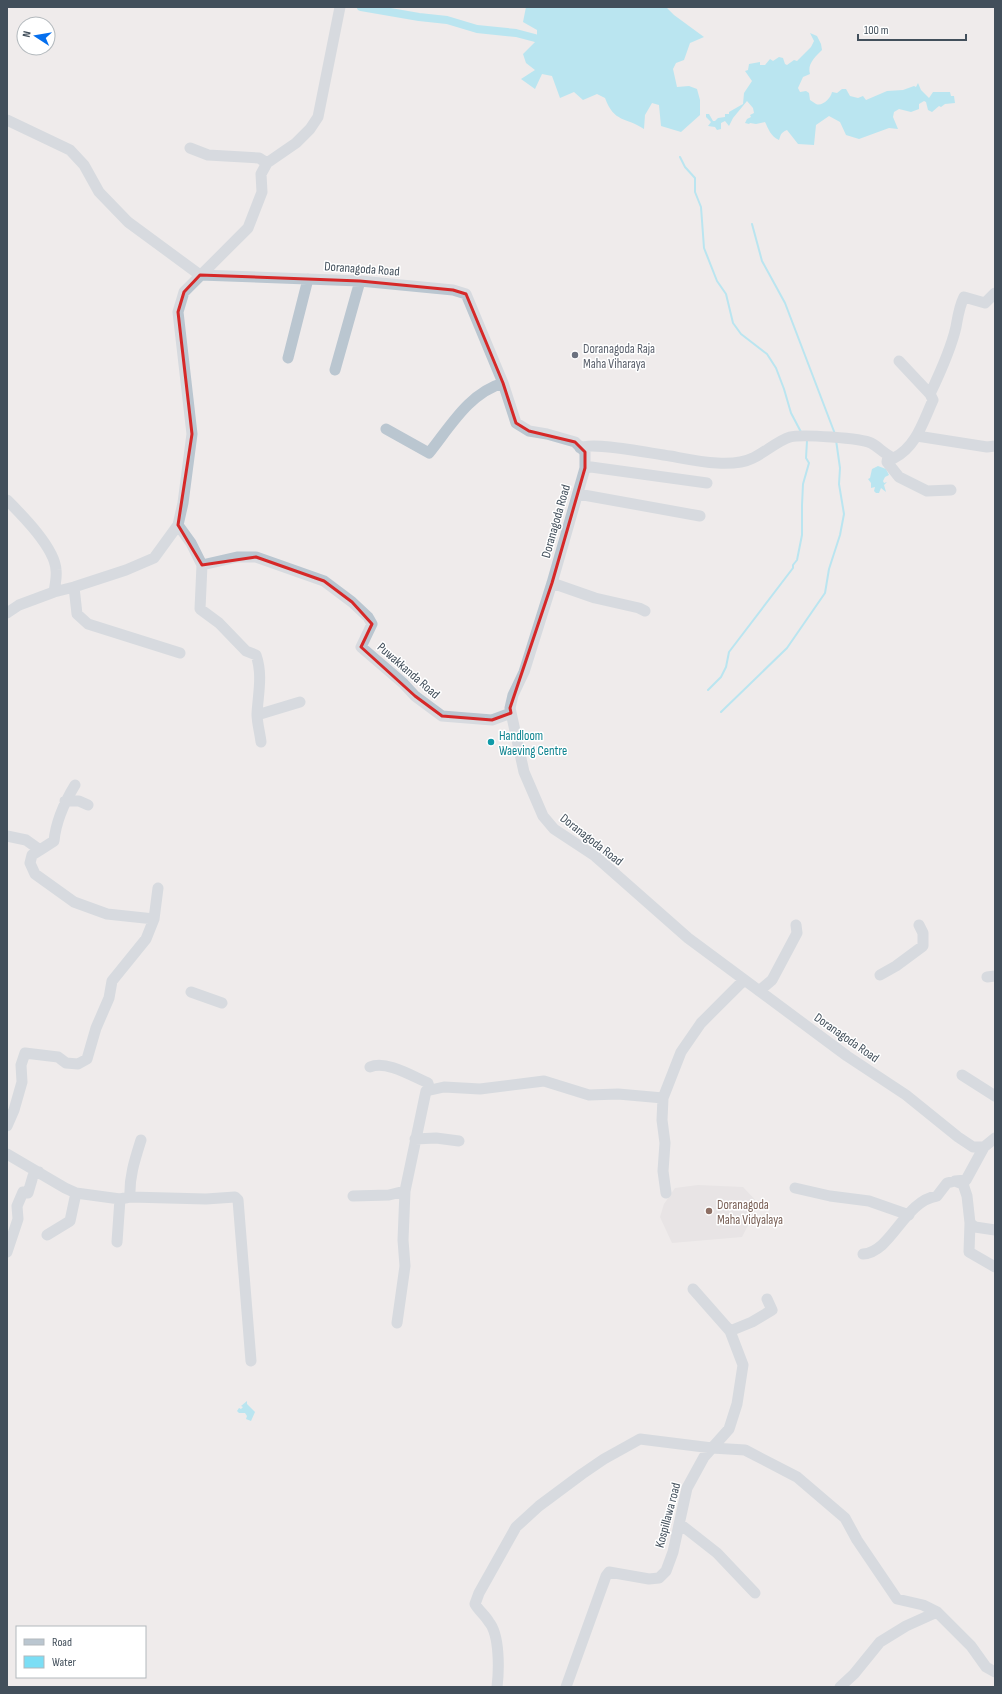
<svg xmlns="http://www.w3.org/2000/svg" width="1002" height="1694" font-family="'Sofia Sans Condensed',sans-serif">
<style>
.education{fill:#e0dcdd}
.water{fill:#7bdef5}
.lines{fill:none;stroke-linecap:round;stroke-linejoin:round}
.stream{stroke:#7bdef5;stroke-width:2}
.canal{stroke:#7bdef5;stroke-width:8}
.minor{stroke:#bac6d0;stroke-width:11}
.marked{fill:none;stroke:#d62828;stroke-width:3;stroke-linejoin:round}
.worship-dot{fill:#6b7280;stroke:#fff;stroke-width:1.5}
.culture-dot{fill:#0f9aa8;stroke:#fff;stroke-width:1.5}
.education-dot{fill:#8d6e63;stroke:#fff;stroke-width:1.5}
.labels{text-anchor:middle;stroke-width:3;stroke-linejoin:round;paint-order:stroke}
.street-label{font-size:13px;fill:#424f5b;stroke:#fff}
.worship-label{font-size:13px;fill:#5b616d;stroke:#fff;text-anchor:start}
.culture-label{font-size:13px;fill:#0d838f;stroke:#fff;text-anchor:start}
.education-label{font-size:13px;fill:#785e54;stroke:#fff;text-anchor:start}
</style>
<rect width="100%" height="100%" fill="#efebeb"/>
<path class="education" d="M698,1185L743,1187L759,1204L742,1237L672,1243L660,1217L664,1204L675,1188Z"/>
<path class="water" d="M526,7H666L674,15L704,37L690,43L684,60L676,63L673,69L677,87L689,86L697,89L700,100V115L681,132L661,126L659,105L652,103L645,115L644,129C626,117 614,123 605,98L597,94L583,100L574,92L560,98L552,76L542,74L535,89L521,79L535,70L526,63L523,54L537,40V30L523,22Z
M810,33L817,36L821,44L822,50C815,57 807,64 810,74L803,77L798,88L800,92L806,91L809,93L810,100C812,101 814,103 816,104C822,107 831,98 832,92L837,93L842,89H846L850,96L858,98L863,96L866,100L887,91L903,90L914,86L916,87L918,83L921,90L929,98L933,92H950L951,96H954L955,103L945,104L941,107L939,106L932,112L928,110L926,102L924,101L919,104V109L911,112L899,109L894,112L893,117L898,129L889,128L859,139L846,135L840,122L829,116L816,125L814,145L798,144L787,130C780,133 781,135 779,140C771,137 768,128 765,122L756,124L750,123L749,124L745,123L747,119L751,117L750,115L754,113L753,108L747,101L733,118L729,126L725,121L721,123V129L717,130L715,127L708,126L711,122L706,117V114H709L713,121H715L718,118L725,117V114H729V112L743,104L744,93L752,81L745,71L748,70L749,64L760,62V65H765L770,59L773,61L779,57L783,58L785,64L787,65L794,60L797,61L811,47L814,41Z
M878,466L886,469L889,475L885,477L883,481L884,483L887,482L884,485L886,492L881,488L879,493H876L874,491L875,487L871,488V483L868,479L870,478L872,469Z
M247,1401V1404L255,1412L251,1421L246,1419L247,1416L245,1413H239L237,1411L239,1408L241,1409L243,1407L241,1406Z"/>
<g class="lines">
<path class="stream" d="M680,157L685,167L695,178V192L701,207L704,248L717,281L726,294L733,323L741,334L767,354L776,368L784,389L791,413L801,432
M752,224L762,261L785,303L835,434
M708,690L721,677L726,667L729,652L793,568V565L797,560L802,535V505L803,484L809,463L806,458L807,441
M721,712L787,648L825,593L829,569L840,535L844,514L839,484L840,468L836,440"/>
<path class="canal" d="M361,7L419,17L447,20L477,29L516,33L535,38"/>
<path class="minor" d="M7,120L70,150L84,165L99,192L128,222L200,275
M190,148L208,155L259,158L267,163
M200,275L360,281L453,290L466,294L503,383L516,423L529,431L547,434L575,442L585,452V468L552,583L524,672L513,695L510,708L524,772L543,816L554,829L595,856L688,938L847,1056L906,1095L958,1137L973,1147H984L995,1138
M288,358L308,279
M335,370L360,281
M930,394C940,373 951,349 956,327C958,316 959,307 964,297L985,303L995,293
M386,429L429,453C450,427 469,393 503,383
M917,436L987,447L995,446
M580,448C592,441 653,454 670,456C693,460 731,469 753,458C764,453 779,440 790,437C802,434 861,438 871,443C879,447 885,455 894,458C916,447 923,422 933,400L930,394L899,361
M888,456L887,462L899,477L927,491L951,490
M585,468L591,467L707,483
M578,494L700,516
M7,500C22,515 55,548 56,570C57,577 55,585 54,592
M178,525L191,543L202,565L200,609L219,623L246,651L256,655C263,675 258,694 257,714C257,723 260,733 261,742
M202,565L237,557H256L324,581L352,602L368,617L372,624L361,647L403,683L415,696L442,716L492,720L511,713
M552,583L595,598L639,608L645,611
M74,587L77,614L88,624L180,653
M7,613L19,605L54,592L74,587L126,570L154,558L178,525L183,503L192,434L178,312L184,292L248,228L262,192L261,174L267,163L296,143L310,129L318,117L340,7
M257,715L300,702
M65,801H79L88,805
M7,836L26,840L40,850L54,841C56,820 64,803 75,785
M40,850L32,855L30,863L35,874L74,902L107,914L154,919
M880,975L896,966L923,946V933L919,925
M987,977L995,976
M759,991L772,980L797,933L796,925
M191,992L222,1003
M370,1067C386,1060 412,1076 428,1083L429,1090
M962,1075L995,1096
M7,1126L14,1110L22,1082L21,1065L25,1053L58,1057L66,1063L78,1064L87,1059L96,1028L109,998L112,981L146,939L154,919L158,888
M415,1139L436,1138L459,1141
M7,1154L65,1188L76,1193L120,1199
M955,1181L966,1180L984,1147
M795,1188L830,1196L869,1201L909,1215
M666,1193L663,1171L665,1143L662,1120L663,1098L681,1052L701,1023L744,980
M353,1196L389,1195L405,1191
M130,1197C129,1177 135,1159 141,1140
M970,1223L969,1252L995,1267
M47,1235L70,1221L76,1193
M117,1242L120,1199L130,1197L206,1199L235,1197L238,1200L251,1361
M7,1252L18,1219L17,1206L23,1192L28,1193L33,1176L39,1172
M863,1254C892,1252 904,1201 937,1196L947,1183L955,1181L963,1184L967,1196L970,1223L975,1227L995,1230
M397,1323L405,1266L403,1240L405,1191L426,1091L444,1087L480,1089L544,1081L589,1095L618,1094L663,1098
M730,1331L752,1322L772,1310L767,1299
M680,1524L717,1553L755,1593
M497,1687C499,1671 500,1635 489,1622C485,1615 479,1611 475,1604L479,1593L516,1527L539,1506L582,1474L604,1459L640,1439L712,1448L745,1450L797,1477L845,1518L857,1540L897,1599L923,1605L937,1612L971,1646L986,1667L995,1672
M566,1687L606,1576L609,1572L649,1579L659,1578L666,1571L673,1552L687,1488L704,1457L729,1429L737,1404L743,1365L730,1331L693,1289
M840,1687L854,1674L880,1642L906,1626L937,1612"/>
</g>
<path d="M0 0H1002V1694H0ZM200,275L360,281L453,290L466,294L503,383L516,423L529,431L575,442L585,452V468L552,583L510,708L511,713L492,720L442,716L415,696L361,647L372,624L352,602L324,581L256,557L202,565L178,525L192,434L178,312L184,292Z" fill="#efebeb" fill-opacity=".55" fill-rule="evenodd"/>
<path class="marked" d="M200,275L360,281L453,290L466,294L503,383L516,423L529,431L575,442L585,452V468L552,583L510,708L511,713L492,720L442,716L415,696L361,647L372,624L352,602L324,581L256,557L202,565L178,525L192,434L178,312L184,292Z"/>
<circle class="worship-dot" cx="575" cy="355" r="4"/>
<circle class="culture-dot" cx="491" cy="742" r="4"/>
<circle class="education-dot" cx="709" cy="1211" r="4"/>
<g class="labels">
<g class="street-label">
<text transform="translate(362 268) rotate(4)" y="5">Doranagoda Road</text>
<text transform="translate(555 521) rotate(-74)" y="5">Doranagoda Road</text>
<text transform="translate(409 670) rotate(41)" y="5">Puwakkanda Road</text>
<text transform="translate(592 839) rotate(38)" y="5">Doranagoda Road</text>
<text transform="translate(847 1037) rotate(35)" y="5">Doranagoda Road</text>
<text transform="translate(667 1515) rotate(-75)" y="5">Kospillawa road</text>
</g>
<g class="worship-label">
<text x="583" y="353">Doranagoda Raja<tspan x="583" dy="15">Maha Viharaya</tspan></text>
</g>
<g class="culture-label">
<text x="499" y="740">Handloom<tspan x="499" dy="15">Waeving Centre</tspan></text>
</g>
<g class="education-label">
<text x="717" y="1209">Doranagoda<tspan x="717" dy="15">Maha Vidyalaya</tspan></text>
</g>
</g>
<rect width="1002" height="1694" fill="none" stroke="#424f5b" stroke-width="16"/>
<rect x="16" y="1626" width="130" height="52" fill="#ffffff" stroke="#b3b9bd"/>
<rect x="24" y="1639" width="20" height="6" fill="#bac6d0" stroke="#b3b9bd"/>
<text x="52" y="1646" font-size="12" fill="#424f5b">Road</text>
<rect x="24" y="1656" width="20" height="12" fill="#7bdef5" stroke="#b3b9bd"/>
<text x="52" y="1666" font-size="12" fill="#424f5b">Water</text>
<g transform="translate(36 36) rotate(282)"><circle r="19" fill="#ffffff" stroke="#b3b9bd"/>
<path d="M0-3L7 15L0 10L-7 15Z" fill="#056fee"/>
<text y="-6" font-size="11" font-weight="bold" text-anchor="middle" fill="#424f5b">N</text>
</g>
<path d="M858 34v6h108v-6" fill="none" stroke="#424f5b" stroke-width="2"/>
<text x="864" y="34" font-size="12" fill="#424f5b" stroke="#ffffff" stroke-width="3" paint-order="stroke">100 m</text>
</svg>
